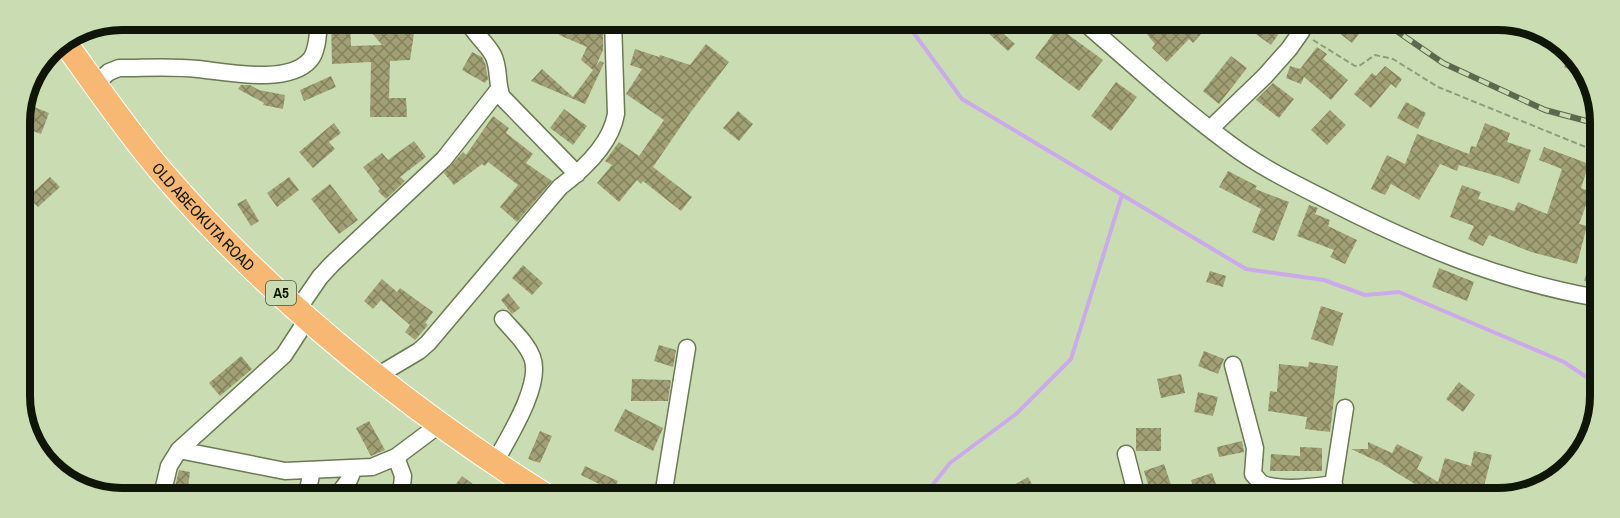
<svg xmlns="http://www.w3.org/2000/svg" width="1620" height="518" font-family="'Archivo Narrow',sans-serif">
<style>
.lines{fill:none;stroke-linecap:round;stroke-linejoin:round}
.stream{stroke:#cbaaec;stroke-width:4}
.building{fill:url(#building-cross-hatch)}
.minor-casing{stroke:#6a7a53;stroke-width:19}
.highway-casing{stroke:#fff;stroke-width:26}
.path{stroke:#8d9c7a;stroke-width:2;stroke-dasharray:6 3;stroke-linecap:butt}
.minor{stroke:#fff;stroke-width:16}
.highway{stroke:#f7b874;stroke-width:24}
.rail-casing{stroke:#5d694e;stroke-width:6}
.rail{stroke:#caddb2;stroke-width:4;stroke-dasharray:11;stroke-linecap:butt}
.labels{text-anchor:middle;stroke-width:6;stroke-linejoin:round;paint-order:stroke}
.shield{fill:#caddb2;stroke:#48523a;stroke-width:1.5}
.shield-label{font-size:15px;font-weight:bold;fill:#101607}
.street-label{font-size:16px;fill:#101607;stroke:#caddb2}
.rim{fill:none;stroke:#101607;stroke-width:8}
</style>
<defs>
<pattern id="building-cross-hatch" width="8" height="8" patternUnits="userSpaceOnUse" patternTransform="scale(1.5)"><rect width="8" height="8" fill="#a1a074"/><path d="M0 0l8 8M0 8l8-8" fill="none" stroke="#82815d"/></pattern>
</defs>
<rect width="100%" height="100%" fill="#caddb2"/>
<g class="lines">
<path class="stream" d="M905,21L962,99L1246,269L1324,280L1365,295L1399,292L1564,362L1597,384
M923,497L950,463L1016,414L1071,359L1122,195"/>
</g>
<path class="building" d="M331,20H350L351,46L382,45L361,20H386L399,35L401,20H416L410,60L390,61L389,98H406L407,117H370L371,62L332,64Z
M566,21H596L595,23L603,26V50L596,66L600,61L604,63L585,104L531,81L542,69L573,97L593,70L581,60L587,47L559,35Z
M1137,22H1193L1203,32L1193,43L1189,39L1167,62L1152,48L1155,44Z
M1244,22H1278L1284,26L1271,45L1253,32Z
M1326,23H1358L1364,27L1352,43Z
M995,26L1015,44L1008,51L988,33Z
M1058,27L1103,60L1079,91L1035,58Z
M706,44L729,62L690,113L653,167L692,197L681,211L643,181L641,184L637,180L619,202L597,183L612,165L605,161L619,142L639,156L664,120L626,94L642,69L630,65L635,49L659,57L660,55L690,65Z
M1317,47L1327,54L1323,59L1348,80L1331,100L1304,77L1301,84L1286,78L1290,66L1300,69Z
M472,52L482,57L485,63L488,79L485,83L462,70Z
M1570,55L1577,59L1586,77L1564,67Z
M1231,56L1247,68L1219,104L1203,91Z
M1385,66L1402,79L1396,88L1391,84L1371,108L1354,94L1372,73L1376,76Z
M331,76L336,87L304,101L300,90Z
M1116,82L1137,97L1111,131L1091,116Z
M1273,83L1294,99L1279,118L1256,100Z
M241,85H250L259,90L285,95L283,109L263,105L264,103L238,89Z
M1406,102L1426,113L1418,129L1397,118Z
M27,104L49,113L41,134L20,126Z
M564,109L587,126L573,145L550,128Z
M1330,110L1346,125L1327,145L1311,130Z
M738,111L753,124L739,141L723,128Z
M493,116L509,128L506,133L533,154L526,163L552,181L517,222L500,207L518,185L488,162L485,166L482,164L454,185L444,173L463,152L466,155Z
M334,123L341,133L329,142L335,149L313,168L299,152Z
M1485,123L1510,133L1507,142L1531,150L1519,184L1501,177L1459,165L1457,171L1440,164L1419,200L1391,184L1385,195L1371,189L1387,155L1405,164L1417,134L1469,154L1471,146L1476,147Z
M414,141L426,157L400,177L405,181L386,199L378,191L380,189L363,167L382,153L388,160Z
M1544,147L1589,164L1581,188L1591,192L1579,224L1587,226L1577,264L1531,252L1489,235L1483,246L1468,239L1474,226L1450,217L1462,185L1481,192L1478,199L1514,211L1518,202L1547,214L1562,169L1539,160Z
M1228,171L1257,186L1255,189L1289,202L1274,241L1252,232L1261,209L1219,187Z
M50,177L60,187L38,207L28,197Z
M289,177L299,190L277,207L267,193Z
M330,184L358,220L339,234L311,199Z
M246,199L259,221L251,226L237,204Z
M1309,205L1318,208L1315,214L1330,220L1328,226L1357,240L1345,264L1330,257L1334,250L1297,236Z
M523,265L543,283L532,295L512,278Z
M1439,268L1474,282L1467,301L1432,287Z
M1210,271L1226,276L1223,287L1206,282Z
M382,279L397,292L400,288L433,312L425,323L428,325L415,340L405,332L410,325L381,300L373,309L364,301Z
M508,293L520,308L512,314L501,300Z
M1321,306L1343,313L1333,346L1311,339Z
M659,345L676,350L673,367L654,361Z
M1204,351L1224,359L1218,374L1198,366Z
M241,356L252,369L220,396L209,383Z
M1309,362L1338,366L1330,432L1305,429L1307,417L1268,411L1270,391L1277,392L1279,364L1308,367Z
M1181,374L1185,393L1161,398L1157,379Z
M632,379L671,380L668,401H631Z
M1459,382L1475,395L1463,412L1446,399Z
M1198,392L1218,397L1213,416L1194,412Z
M625,409L663,428L653,451L614,431Z
M369,421L385,450L371,456L356,428Z
M1136,428H1161V451H1136Z
M540,431L552,436L540,463L528,459Z
M1242,441L1244,452L1219,457L1217,447Z
M1368,442L1392,453L1397,444L1423,457L1417,469L1438,482L1445,458L1471,466L1474,451L1492,455L1481,498H1415L1418,486L1381,463L1351,449H1368Z
M1300,447L1322,448V471H1270L1271,454L1300,456Z
M1164,464L1174,493L1160,497H1152L1144,471Z
M585,466L618,481L613,491L581,475Z
M179,470L190,472L187,495H173Z
M1212,473L1219,493L1207,498H1197L1191,480Z
M462,476L489,496H472L456,484Z
M1028,477L1039,497H1012L1007,489Z"/>
<g class="lines">
<g class="minor-casing">
<path id="minor" d="M467,20C473,33 486,42 493,55C500,68 496,84 502,97L577,174
M1084,22C1131,63 1177,105 1227,142C1257,165 1291,182 1325,199C1412,244 1500,281 1598,298
M95,84L109,72L119,68C145,68 172,66 198,69C227,72 288,85 310,60C318,51 318,32 319,20
M1210,129L1265,76L1289,49L1301,32L1293,22
M298,309L320,277L332,264L444,159L499,89
M1233,365L1255,448L1253,474C1257,478 1259,482 1263,484C1281,491 1316,487 1334,484
M377,376L419,351L428,343L560,187C584,169 611,144 616,114L613,21
M179,450L285,471L372,467L396,457L440,424
M1126,454L1137,497
M396,457L403,476L401,496
M495,462C508,438 543,384 532,357C526,342 513,331 503,319
M162,495L169,466L179,450L284,355L308,318
M307,495L312,470
M337,496L349,480L354,468
M663,496L687,348
M1331,498L1345,408"/>
</g>
<g class="highway-casing">
<g id="highway">
<path id="s1" d="M63,40C95,84 126,130 161,171C271,299 405,407 546,496"/>
</g>
</g>
<path class="path" d="M1313,40L1355,66H1359L1375,55L1393,59L1438,87L1598,152
M1585,281L1598,239"/>
<use href="#minor" class="minor"/>
<use href="#highway" class="highway"/>
<g class="rail-casing">
<path id="rail" d="M1385,23L1443,63L1545,110L1598,124"/>
</g>
<use href="#rail" class="rail"/>
</g>
<g class="labels">
<rect class="shield" x="266" y="281" width="30" height="24" rx="4.5"/>
<g class="shield-label">
<text x="281" y="298">A5</text>
</g>
<g class="street-label">
<text dy="6" stroke="none"><textPath href="#s1" startOffset="226">OLD ABEOKUTA ROAD</textPath></text>
</g>
</g>
<path d="M0 0H1620V518H0ZM122 30H1498A92 92 0 0 1 1590 122V396A92 92 0 0 1 1498 488H122A92 92 0 0 1 30 396V122A92 92 0 0 1 122 30Z" fill="#caddb2" fill-rule="evenodd"/>
<path class="rim" d="M122 30H1498A92 92 0 0 1 1590 122V396A92 92 0 0 1 1498 488H122A92 92 0 0 1 30 396V122A92 92 0 0 1 122 30Z"/>
</svg>
